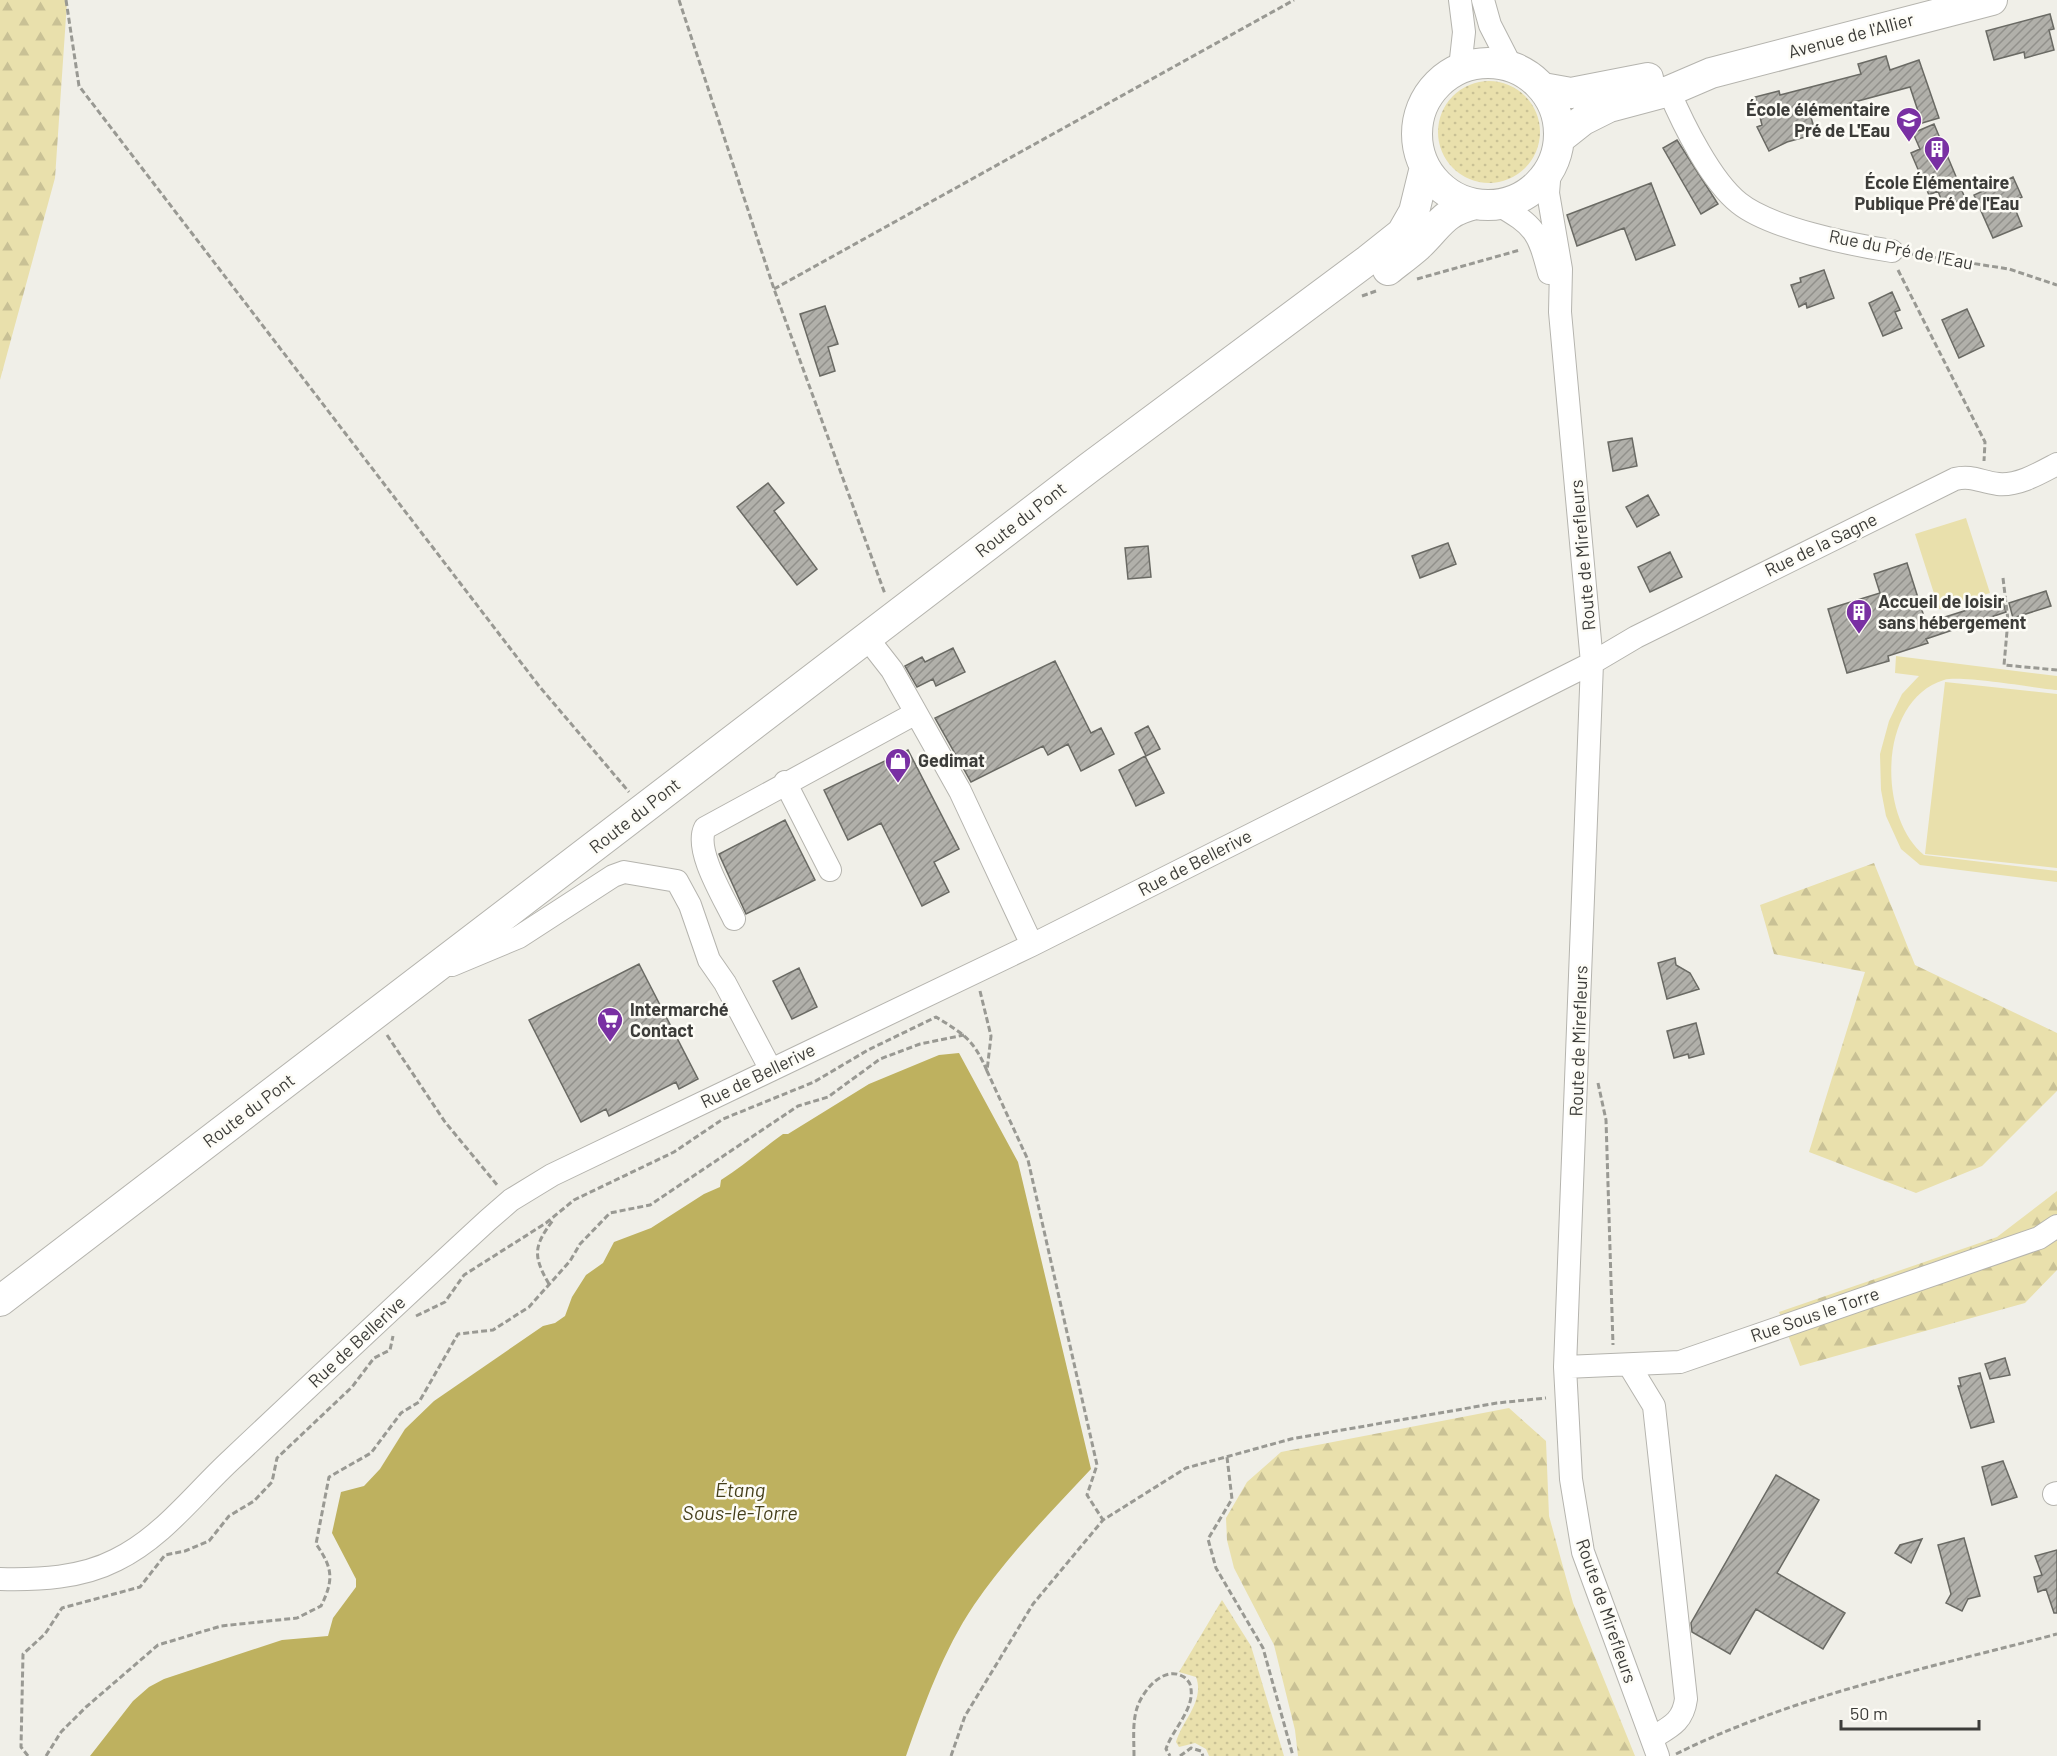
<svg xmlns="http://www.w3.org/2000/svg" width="2057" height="1756" font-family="Barlow,sans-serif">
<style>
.grass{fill:url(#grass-dots)}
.forest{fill:url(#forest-firs)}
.garden{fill:#e9e0ac}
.water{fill:#beb15f}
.building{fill:url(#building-hatch);stroke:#6a6a64;stroke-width:1.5}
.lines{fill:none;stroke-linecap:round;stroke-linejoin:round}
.minor-casing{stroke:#b5b4ae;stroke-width:24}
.major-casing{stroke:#b5b4ae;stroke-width:32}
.path{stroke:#999993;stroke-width:3;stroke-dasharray:6 3;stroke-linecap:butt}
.minor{stroke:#fff;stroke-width:22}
.major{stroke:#fff;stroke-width:30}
.labels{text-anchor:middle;stroke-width:5;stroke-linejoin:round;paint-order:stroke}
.street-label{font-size:18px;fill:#3c3c39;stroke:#fdfcf6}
.poi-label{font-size:18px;font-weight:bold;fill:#3c3c39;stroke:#fdfcf6;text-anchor:start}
.water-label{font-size:20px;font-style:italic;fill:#453f1b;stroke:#fdfcf6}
</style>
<defs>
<pattern id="grass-dots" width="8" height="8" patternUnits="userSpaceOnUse" patternTransform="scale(1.5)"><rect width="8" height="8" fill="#e9e0ac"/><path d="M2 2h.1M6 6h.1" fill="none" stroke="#c9c195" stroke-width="1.8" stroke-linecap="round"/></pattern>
<pattern id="forest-firs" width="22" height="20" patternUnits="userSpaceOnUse" patternTransform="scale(1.5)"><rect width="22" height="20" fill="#e9e0ac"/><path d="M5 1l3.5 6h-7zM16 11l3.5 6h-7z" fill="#c9c195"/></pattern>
<pattern id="building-hatch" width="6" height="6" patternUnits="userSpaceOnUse" patternTransform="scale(1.5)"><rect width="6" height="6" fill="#b1b0aa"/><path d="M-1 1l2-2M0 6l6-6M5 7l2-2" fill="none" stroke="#91908b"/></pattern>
</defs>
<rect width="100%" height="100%" fill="#f0efe8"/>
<path class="grass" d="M1438 132a51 51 0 1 1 102 0a51 51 0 1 1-102 0Z
M1222,1600L1251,1646L1284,1756H1209L1206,1749L1195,1743L1179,1747L1176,1742C1182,1721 1205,1701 1196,1677L1179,1672Z"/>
<path class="forest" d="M0,0H66L67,2L55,178L0,380Z
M1874,863L1915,965L2057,1033V1091L1982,1166L1916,1193L1809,1152L1865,972L1774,954L1760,905Z
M2057,1191V1270L2025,1303L1800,1366L1779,1312L1997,1237Z
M1509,1408L1546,1441L1549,1516L1573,1603L1635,1756H1298L1295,1730L1274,1645L1234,1568L1227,1540L1226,1518L1247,1482L1281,1452Z"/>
<path class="garden" d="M1966,518L1990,593L1939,609L1915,534Z
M1896,656L2057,676V690C2034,688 1961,675 1944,680C1878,700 1877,816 1924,855L2057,871V882L1920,865L1901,849L1886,816L1881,790L1880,754L1889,721L1902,694L1919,676L1895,673Z
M1945,682L2057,694V868L1925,854Z"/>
<path class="water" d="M959,1053L1018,1162L1091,1469C1050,1513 1008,1555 974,1605C943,1651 924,1705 906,1756H90L133,1701L149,1687L164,1679L282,1640L328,1636L333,1618L356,1587V1579L332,1533L341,1492L364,1486L380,1469L405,1429L434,1401L543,1326L555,1323L565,1316L572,1297L586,1275L603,1263L614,1242L651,1228L704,1194L720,1187L721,1180C742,1167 762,1149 783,1134H788L869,1084L939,1055Z"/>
<path class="building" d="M2050,14L2054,29L2049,30L2054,50L2025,58L2024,52L1994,60L1986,31Z
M1886,56L1890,70L1919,60L1939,118L1922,123L1910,87L1810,114L1816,134L1787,142L1769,151L1757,127L1762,125L1755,97L1779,91L1780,95L1861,74L1858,64Z
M1934,124L1965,198L1944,207L1938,191L1929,195L1911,153L1920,149L1913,133Z
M1677,140L1718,204L1701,214L1663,148Z
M2013,177L2022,197L2012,201L2022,226L1993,238L1974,195Z
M1651,183L1675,245L1636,260L1624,228L1577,246L1567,215Z
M1824,270L1834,298L1807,308L1806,303L1799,307L1791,285L1801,282L1800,278Z
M1892,292L1900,310L1895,312L1902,328L1883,336L1869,303Z
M825,306L838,344L828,347L835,371L820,376L800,314Z
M1967,309L1984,346L1959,358L1942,320Z
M1632,438L1637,466L1613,471L1608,442Z
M768,483L784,503L774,511L817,569L797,585L737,507Z
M1648,495L1659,515L1637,527L1626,507Z
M1448,543L1456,564L1420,578L1412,556Z
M1148,546L1151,577L1128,579L1125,548Z
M1670,552L1682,577L1650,592L1638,567Z
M1907,563L1926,623L2002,599L2006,612L1926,639L1928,643L1888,656L1889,661L1847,673L1828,609L1880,593L1874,574Z
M2046,591L2051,606L2013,618L2009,603Z
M953,648L965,672L936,686L933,679L917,687L905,666L922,657L925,662Z
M1055,661L1091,733L1101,728L1114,754L1081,771L1068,744L1048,755L1043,746L971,782L935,718Z
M1148,726L1160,749L1146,756L1135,733Z
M908,750L959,849L934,862L949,892L922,906L881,823L848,840L824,790Z
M1145,756L1164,793L1136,806L1119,770Z
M785,820L815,880L746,914L719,854Z
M1675,958L1676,965L1690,973L1699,989L1667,999L1658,963Z
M639,964L698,1079L679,1089L676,1082L609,1116L606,1109L581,1122L529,1020Z
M799,968L817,1007L792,1019L773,981Z
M1696,1023L1704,1054L1689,1058L1688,1054L1674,1058L1667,1031Z
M2005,1358L2010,1375L1990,1379L1985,1364Z
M1980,1373L1994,1422L1971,1428L1958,1386H1961L1959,1378Z
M2003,1461L2017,1497L1992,1505L1982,1467Z
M1776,1475L1819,1500L1777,1573L1845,1613L1823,1649L1756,1609L1730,1654L1692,1632L1691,1623Z
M1964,1538L1980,1596L1968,1599L1962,1611L1946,1603L1951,1594L1938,1545Z
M1922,1539L1911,1563L1895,1553L1900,1545Z
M2057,1550V1613H2054L2046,1589L2038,1592L2034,1577L2042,1575L2035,1556Z"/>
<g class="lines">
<g class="minor-casing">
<path id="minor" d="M1483,0L1490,25L1511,66
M1460,68L1464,32L1460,0
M1669,91C1683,124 1711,181 1739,203C1770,228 1852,245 1892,251
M1550,169L1548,193L1561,269L1560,312L1592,663L1565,1367L1571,1479L1583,1552L1658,1756
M1497,204C1535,226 1538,231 1549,273
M867,638L892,670L960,791L1032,945
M785,782L830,870
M734,919C724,898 694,850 705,828L916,713
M452,965L519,937L613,876L624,872L677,881L690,905L709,960L725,983L771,1070
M1629,1365L1654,1406L1686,1699C1683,1722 1670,1727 1652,1738
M1565,1367L1680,1362L2039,1238L2057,1226
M2054,1494L2057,1493
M0,1579C39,1580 81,1578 116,1560C163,1537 194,1494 232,1459C317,1379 402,1299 488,1220L511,1200L552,1175L1032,945L1592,663L1636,637L1955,479C1972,475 1981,482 1998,484C2018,486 2040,473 2057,464"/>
</g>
<g class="major-casing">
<path id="major" d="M1417 134a71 71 0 1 1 142 0a71 71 0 1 1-142 0Z
M1543,88L1571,93L1648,78
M1559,139L1583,120L1609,107L1669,91L1711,73L1992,0
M1388,270C1398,262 1409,254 1418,246C1441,224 1442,212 1476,204
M0,1301L1090,467L1368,260L1402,233L1414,212L1425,167"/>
</g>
<path class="path" d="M66,0L79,86L539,686L629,792
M679,0L774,289L885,594
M1912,254L2009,269L2057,285
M1898,270L1985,442L1984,461
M1417,279L1520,250
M774,289L1294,0
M1362,296L1376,291
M2003,578L2008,620L2004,665L2057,670
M980,991L991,1036L987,1071L1028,1160L1097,1465L1087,1495L1103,1520
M387,1035L445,1122L498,1186
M1598,1083L1606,1120L1613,1345
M549,1284C532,1255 534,1245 554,1219
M416,1316L445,1302L464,1275L546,1223L574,1200L674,1152L723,1119L814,1082L868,1050L936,1017C964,1034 974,1040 987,1071
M1227,1457L1232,1499L1208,1539L1216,1568L1263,1648L1293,1756
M1676,1754C1795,1695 1929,1668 2057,1634
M28,1756L21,1747L23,1654L45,1634L62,1608L140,1587L165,1555L185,1551L209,1541L229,1516L254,1501L272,1482L277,1458L352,1387L374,1358L390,1350L393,1336
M46,1756L61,1732L86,1707L158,1645L221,1626L297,1618L321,1606C334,1580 333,1568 316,1544L329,1477L371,1453L401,1413L419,1402L458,1334L493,1330L529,1307L570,1261L580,1244L610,1213L650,1205L798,1106L828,1097L880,1059L920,1044L964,1035
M951,1756L965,1716L1033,1604L1103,1520L1186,1468L1291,1439L1497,1403L1546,1398
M1134,1756C1134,1739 1132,1721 1138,1705C1145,1688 1165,1665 1184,1677C1188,1680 1191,1684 1191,1689C1194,1710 1172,1730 1166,1749L1170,1756
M1180,1756L1191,1748L1201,1751L1203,1756"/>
<use href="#minor" class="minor"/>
<use href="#major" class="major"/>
</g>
<defs>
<g id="school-pin" transform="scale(1.35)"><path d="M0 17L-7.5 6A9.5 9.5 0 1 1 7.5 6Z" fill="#7930a3" stroke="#fdfcf6"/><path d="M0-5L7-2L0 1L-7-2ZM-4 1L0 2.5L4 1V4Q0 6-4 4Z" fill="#fff"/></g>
<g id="building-pin" transform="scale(1.35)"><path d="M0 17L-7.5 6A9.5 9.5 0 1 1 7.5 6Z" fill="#7930a3" stroke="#fdfcf6"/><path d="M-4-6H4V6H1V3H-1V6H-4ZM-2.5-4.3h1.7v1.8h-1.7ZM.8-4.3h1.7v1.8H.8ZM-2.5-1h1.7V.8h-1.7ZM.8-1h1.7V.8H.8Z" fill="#fff"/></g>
<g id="shop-pin" transform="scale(1.35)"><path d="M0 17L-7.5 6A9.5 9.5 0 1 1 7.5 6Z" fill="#7930a3" stroke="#fdfcf6"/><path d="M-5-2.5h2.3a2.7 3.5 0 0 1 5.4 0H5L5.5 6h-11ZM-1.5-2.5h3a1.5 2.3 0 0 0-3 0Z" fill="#fff"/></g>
<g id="supermarket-pin" transform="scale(1.35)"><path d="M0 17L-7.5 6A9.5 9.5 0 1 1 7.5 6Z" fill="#7930a3" stroke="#fdfcf6"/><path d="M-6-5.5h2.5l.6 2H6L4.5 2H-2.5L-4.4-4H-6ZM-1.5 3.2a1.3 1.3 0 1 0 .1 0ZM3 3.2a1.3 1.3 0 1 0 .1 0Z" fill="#fff"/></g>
</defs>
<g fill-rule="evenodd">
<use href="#school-pin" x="1909" y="120"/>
<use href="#building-pin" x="1937" y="149"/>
<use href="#building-pin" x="1859" y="612"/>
<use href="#shop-pin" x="898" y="761"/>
<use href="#supermarket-pin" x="610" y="1020"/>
</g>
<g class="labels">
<g class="street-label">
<text transform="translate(1851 36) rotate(-15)" y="6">Avenue de l'Allier</text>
<text transform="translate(1901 250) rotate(11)" y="6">Rue du Pré de l'Eau</text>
<text transform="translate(1021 520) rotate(-38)" y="6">Route du Pont</text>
<text transform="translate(1821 545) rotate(-26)" y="6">Rue de la Sagne</text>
<text transform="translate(1583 555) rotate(-95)" y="6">Route de Mirefleurs</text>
<text transform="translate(635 816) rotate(-38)" y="6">Route du Pont</text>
<text transform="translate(1195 863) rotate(-27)" y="6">Rue de Bellerive</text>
<text transform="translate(1579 1041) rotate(-88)" y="6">Route de Mirefleurs</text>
<text transform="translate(758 1076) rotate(-26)" y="6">Rue de Bellerive</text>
<text transform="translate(249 1111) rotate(-37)" y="6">Route du Pont</text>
<text transform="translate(1815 1315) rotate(-19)" y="6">Rue Sous le Torre</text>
<text transform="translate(357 1342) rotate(-43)" y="6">Rue de Bellerive</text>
<text transform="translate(1606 1611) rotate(71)" y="6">Route de Mirefleurs</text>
</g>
<g class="poi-label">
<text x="1890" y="116" text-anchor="end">École élémentaire<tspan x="1890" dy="21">Pré de L'Eau</tspan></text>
<text x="1937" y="189" text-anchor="middle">École Élémentaire<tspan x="1937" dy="21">Publique Pré de l'Eau</tspan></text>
<text x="1878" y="608">Accueil de loisir<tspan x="1878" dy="21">sans hébergement</tspan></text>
<text x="918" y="767">Gedimat</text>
<text x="630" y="1016">Intermarché<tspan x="630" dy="21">Contact</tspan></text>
</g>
<g class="water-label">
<text x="740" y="1497">Étang<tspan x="740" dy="23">Sous-le-Torre</tspan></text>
</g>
</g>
<path d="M1841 1720v9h138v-9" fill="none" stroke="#3c3c39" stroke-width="3"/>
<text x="1850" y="1720" font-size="18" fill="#3c3c39" stroke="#fdfcf6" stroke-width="4.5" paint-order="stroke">50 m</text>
</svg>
